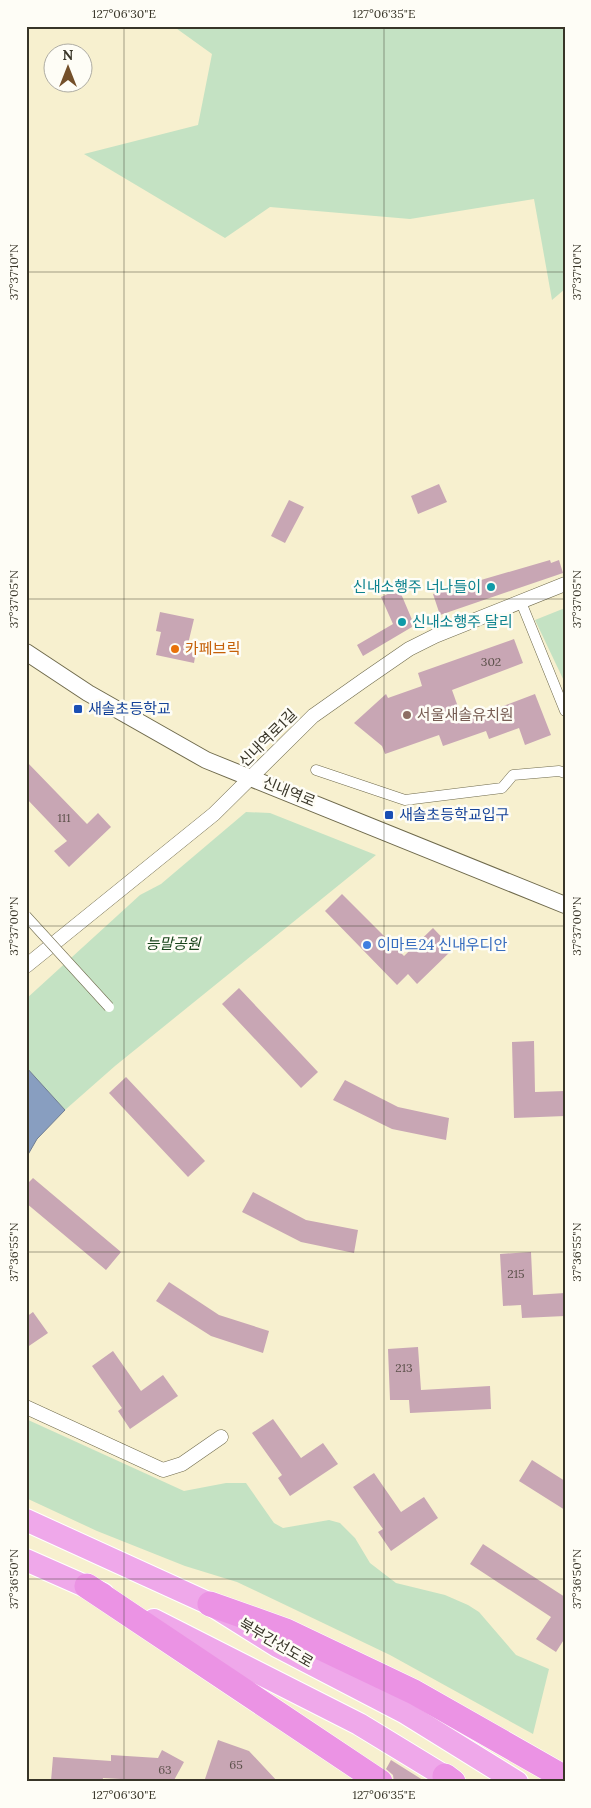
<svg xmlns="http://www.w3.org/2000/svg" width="591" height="1808" font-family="Lora,'Noto Sans KR',serif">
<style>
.green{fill:#c4e2c3}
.water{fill:#889ec0;stroke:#707e92}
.building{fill:#c8a6b4}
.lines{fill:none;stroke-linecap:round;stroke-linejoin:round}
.pedestrian-casing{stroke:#6f6a4c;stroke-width:11}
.minor-casing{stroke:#6f6a4c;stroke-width:15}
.tertiary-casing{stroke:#6f6a4c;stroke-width:18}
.trunk-casing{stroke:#fff;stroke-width:24}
.motorway-casing{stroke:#fff;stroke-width:26}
.pedestrian{stroke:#fff;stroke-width:10}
.minor{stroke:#fff;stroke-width:14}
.tertiary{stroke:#fff;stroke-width:16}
.trunk{stroke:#efa8ea;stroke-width:22}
.motorway{stroke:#eb93e4;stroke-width:25}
.pedestrian-bridge-casing{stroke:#6f6a4c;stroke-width:11;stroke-linecap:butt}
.pedestrian-bridge{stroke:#fff;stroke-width:10}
.ticks{fill:none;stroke:#383528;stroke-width:1;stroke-opacity:0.45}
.culture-dot{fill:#0f9aa8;stroke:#fefdf6;stroke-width:2}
.food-dot{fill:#e8710a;stroke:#fefdf6;stroke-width:2}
.transit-dot{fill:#1a4fb4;stroke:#fefdf6;stroke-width:2}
.education-dot{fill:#8d6e63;stroke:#fefdf6;stroke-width:2}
.shop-dot{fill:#3f7fe0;stroke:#fefdf6;stroke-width:2}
.labels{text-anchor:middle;stroke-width:5;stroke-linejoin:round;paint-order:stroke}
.number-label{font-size:12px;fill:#5c514b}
.culture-label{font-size:15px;fill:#0d838f;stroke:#fefdf6;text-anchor:end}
.food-label{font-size:15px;fill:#c56008;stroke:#fefdf6;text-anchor:start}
.transit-label{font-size:15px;fill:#164399;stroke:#fefdf6;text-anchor:start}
.education-label{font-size:15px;fill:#785e54;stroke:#fefdf6;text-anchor:start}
.street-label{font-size:15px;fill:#383528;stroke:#fefdf6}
.park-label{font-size:15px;font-style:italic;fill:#17441a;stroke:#fefdf6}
.shop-label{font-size:15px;fill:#366cbe;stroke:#fefdf6;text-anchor:start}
.neatline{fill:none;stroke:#383528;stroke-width:2}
.ticks-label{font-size:12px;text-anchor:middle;fill:#383528}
</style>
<rect width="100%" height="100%" fill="#f7f0cf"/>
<path class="green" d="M173,26H565V289L552,300L534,199L410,219L270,207L225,238L84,154L198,125L212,54Z
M565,608V683L535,620Z
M246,812L270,813L376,855L115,1066L65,1110L26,1067V999L140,895L161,884Z
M26,1419L184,1491L226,1483H246L274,1523L283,1528L329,1520L340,1523L355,1538L370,1563L396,1583L445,1595L468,1605L479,1612L516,1655L549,1669L533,1734L390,1655L237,1582L185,1566L97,1531L26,1498Z"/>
<path class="water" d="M26,1067L65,1110L37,1139L26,1158Z"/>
<path class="building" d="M439,484L447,502L418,514L411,496Z
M289,500L304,507L285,543L271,536Z
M550,560L551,563L559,560L563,573L440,615L433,594Z
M399,589L413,622L411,623L412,627L363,656L357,645L393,624L381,597Z
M160,612L194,619L188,644L197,646L194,663L156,655L161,632L156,631Z
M514,639L523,663L452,690L463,721L535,694L551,735L525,745L519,728L489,739L486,731L443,746L439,735L385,754L382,746L354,723L386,694L388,698L422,686L418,673Z
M26,761L87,824L98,813L111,827L69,867L54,851L67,841L26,798Z
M342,894L404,956L433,928L453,949L417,984L408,974L397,985L325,911Z
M239,988L318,1072L301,1088L222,1004Z
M534,1041L535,1092L565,1091V1116L514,1118L512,1042Z
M126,1077L205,1161L188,1177L109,1093Z
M345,1080L398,1107L449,1118L446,1140L392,1129L333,1100Z
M33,1178L121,1252L106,1270L26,1203V1185Z
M253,1192L306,1220L358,1230L354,1253L301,1242L242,1212Z
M531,1252L533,1295L565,1293V1316L522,1318L521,1305L503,1306L500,1254Z
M169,1282L219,1315L269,1331L263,1353L211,1336L156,1301Z
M33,1312L48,1333L26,1348V1317Z
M418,1347L421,1390L490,1386L491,1409L410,1413L409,1400H390L388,1349Z
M113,1351L141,1391L163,1375L178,1396L130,1429L118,1411L122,1408L92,1366Z
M273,1419L301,1458L323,1443L338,1464L290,1496L278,1478L282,1475L252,1433Z
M532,1460L565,1481V1510L519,1481Z
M374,1473L401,1512L424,1497L438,1518L391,1551L378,1532L383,1529L353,1487Z
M483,1544L565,1597V1638L556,1652L536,1639L551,1617L470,1564Z
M218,1740L249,1751L278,1782H204Z
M162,1750L184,1762L173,1782L103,1778L102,1782L51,1781L53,1757L111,1761V1755L158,1758Z
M391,1760L426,1782H394L393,1775L386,1769Z"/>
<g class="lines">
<g class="pedestrian-casing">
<path id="pedestrian" d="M521,602L565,711
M316,770L405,800L502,788L513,775L559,771L565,773"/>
</g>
<g class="minor-casing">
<path id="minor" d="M26,966L214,814L313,716L364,680L409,649L435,636L565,584
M26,1407L163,1470L182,1464L221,1437"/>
</g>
<g class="tertiary-casing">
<path id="tertiary" d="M26,652L88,693L206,760L565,905"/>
</g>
<g class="trunk-casing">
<path id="trunk" d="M26,1520L210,1604L277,1646L404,1712L517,1782
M26,1560L103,1594
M154,1620L359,1724L454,1782"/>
</g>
<g class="motorway-casing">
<path id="motorway" d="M87,1586L380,1782
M210,1604L286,1631L414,1692L565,1778
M445,1776L453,1782"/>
</g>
<use href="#pedestrian" class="pedestrian"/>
<use href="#minor" class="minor"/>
<use href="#tertiary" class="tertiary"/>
<use href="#trunk" class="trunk"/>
<use href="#motorway" class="motorway"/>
<g class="pedestrian-bridge-casing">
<path id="pedestrian-bridge" d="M26,916L109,1007"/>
</g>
<use href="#pedestrian-bridge" class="pedestrian-bridge"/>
</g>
<path class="ticks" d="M124,26V1782M384,26V1782M26,272H565M26,599H565M26,926H565M26,1252H565M26,1579H565"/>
<g class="culture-dot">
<circle cx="491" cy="587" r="5"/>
<circle cx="402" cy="622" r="5"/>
</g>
<circle class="food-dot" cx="175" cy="649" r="5"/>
<g class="transit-dot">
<rect x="73" y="704" width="10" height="10" rx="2.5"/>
<rect x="384" y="810" width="10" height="10" rx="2.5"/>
</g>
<circle class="education-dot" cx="407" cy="715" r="5"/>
<circle class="shop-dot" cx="367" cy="945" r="5"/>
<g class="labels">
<g class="number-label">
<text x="491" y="666">302</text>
<text x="64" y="822">111</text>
<text x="516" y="1278">215</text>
<text x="404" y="1372">213</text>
<text x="236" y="1769">65</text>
<text x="165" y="1774">63</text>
</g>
<g class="culture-label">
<text x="481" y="592">신내소행주 너나들이</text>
<text x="412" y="627" text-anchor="start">신내소행주 달리</text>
</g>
<g class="food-label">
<text x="185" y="654">카페브릭</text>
</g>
<g class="transit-label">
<text x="88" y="714">새솔초등학교</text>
<text x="399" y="820">새솔초등학교입구</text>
</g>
<g class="education-label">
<text x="417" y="720">서울새솔유치원</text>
</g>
<g class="street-label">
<text transform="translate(268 738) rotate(-45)" y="5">신내역로1길</text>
<text transform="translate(289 792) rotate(22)" y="5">신내역로</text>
<text transform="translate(276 1643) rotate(30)" y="5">북부간선도로</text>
</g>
<g class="park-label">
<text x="173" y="949">능말공원</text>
</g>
<g class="shop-label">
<text x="377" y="950">이마트24 신내우디안</text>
</g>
</g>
<rect width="591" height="1808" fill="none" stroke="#fefdf6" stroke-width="55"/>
<g transform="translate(68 68)"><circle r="24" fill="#fefdf6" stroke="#afada4"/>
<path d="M0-4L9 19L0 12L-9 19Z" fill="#74502a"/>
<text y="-8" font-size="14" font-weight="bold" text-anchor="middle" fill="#383528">N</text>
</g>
<rect x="28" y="28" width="536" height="1752" class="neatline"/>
<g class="ticks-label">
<text x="124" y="18">127°06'30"E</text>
<text x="384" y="18">127°06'35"E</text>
<text transform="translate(14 272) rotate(-90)" y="4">37°37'10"N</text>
<text transform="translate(577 272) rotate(-90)" y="4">37°37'10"N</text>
<text transform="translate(14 599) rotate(-90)" y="4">37°37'05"N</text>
<text transform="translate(577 599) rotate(-90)" y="4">37°37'05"N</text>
<text transform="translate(14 926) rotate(-90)" y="4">37°37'00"N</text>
<text transform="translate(577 926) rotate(-90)" y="4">37°37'00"N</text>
<text transform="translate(14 1252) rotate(-90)" y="4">37°36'55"N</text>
<text transform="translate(577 1252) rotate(-90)" y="4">37°36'55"N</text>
<text transform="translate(14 1579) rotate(-90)" y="4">37°36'50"N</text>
<text transform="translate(577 1579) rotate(-90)" y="4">37°36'50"N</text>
<text x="124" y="1799">127°06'30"E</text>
<text x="384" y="1799">127°06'35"E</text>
</g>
</svg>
